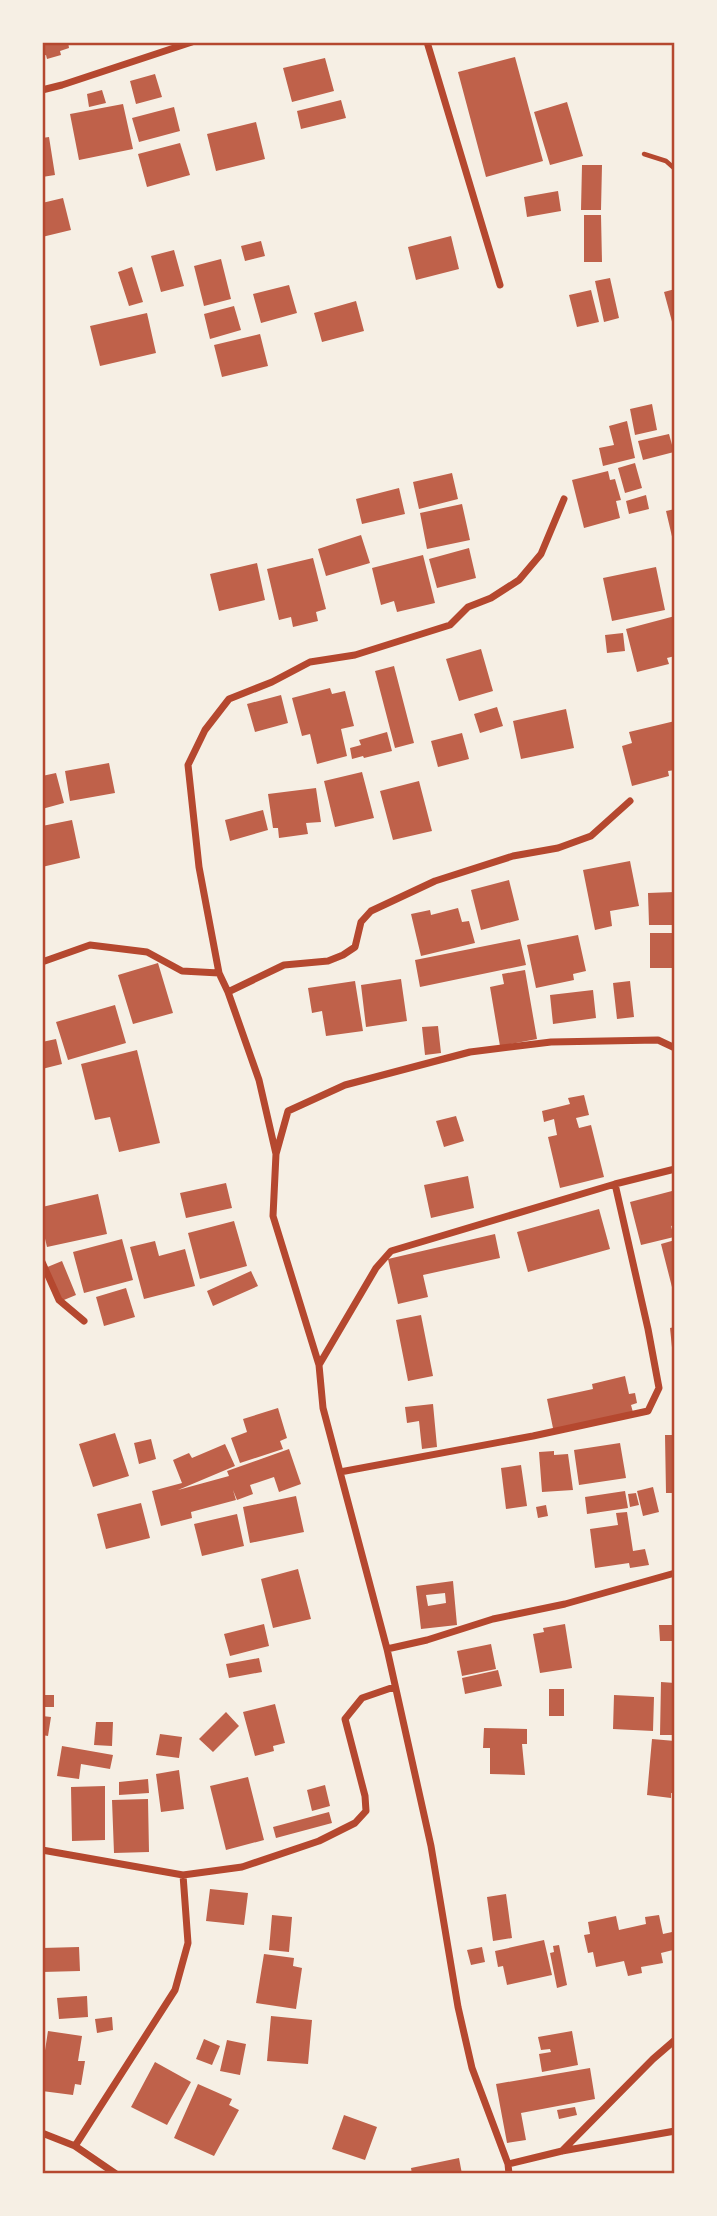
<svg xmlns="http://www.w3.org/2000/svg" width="717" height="2216" font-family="Arial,sans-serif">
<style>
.building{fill:#bf614a;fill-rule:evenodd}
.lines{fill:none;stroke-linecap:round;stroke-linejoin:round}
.path{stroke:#b5482f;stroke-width:4.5}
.minor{stroke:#b5482f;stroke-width:7}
.neatline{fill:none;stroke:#b5482f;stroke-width:2.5}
</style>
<rect width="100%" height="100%" fill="#f6efe4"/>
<path class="building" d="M42,42H68L69,48L60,51L61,55L47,59L46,55L42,56Z
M515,57L543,161L486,177L458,72Z
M325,58L334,91L292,102L283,68Z
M155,74L162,97L136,104L130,81Z
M102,90L106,103L89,107L87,94Z
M341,100L346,118L301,129L297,111Z
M567,102L583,156L550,165L534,112Z
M123,104L133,149L79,160L70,114Z
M174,107L180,131L139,142L132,118Z
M256,122L265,159L216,171L207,134Z
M49,137L55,175L42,177V138Z
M180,143L190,175L147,187L138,154Z
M582,165H602L601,210H581Z
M558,191L561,211L527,217L524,197Z
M63,198L71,230L42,237V203Z
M584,215H601L602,262H584Z
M451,236L459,269L416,280L408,247Z
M261,241L265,256L245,261L241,246Z
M174,250L184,286L161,292L151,256Z
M221,259L231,299L204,306L194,266Z
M132,267L143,302L129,306L118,272Z
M610,278L619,318L604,322L595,281Z
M289,285L297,313L261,323L253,294Z
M675,289V329H674L664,292Z
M591,290L599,322L577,327L569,295Z
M356,301L364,331L322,342L314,313Z
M234,306L241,330L210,339L204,314Z
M147,313L156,353L100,366L90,326Z
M260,334L268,366L222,377L214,345Z
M652,404L657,430L635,435L630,409Z
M627,421L635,458L603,466L599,448L614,445L609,426Z
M669,434L674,452L643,460L638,441Z
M635,463L642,488L625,493L618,468Z
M608,471L610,480L615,479L621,500L616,501L620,518L584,528L572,480Z
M452,473L458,499L419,509L413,482Z
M399,488L405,514L362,524L356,499Z
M646,495L649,509L629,514L626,501Z
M462,504L470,540L427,549L420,513Z
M675,509V545H674L666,511Z
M361,535L370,563L326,576L318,549Z
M469,548L476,578L437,588L429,559Z
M423,555L435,603L397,612L394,601L381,605L372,568Z
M313,558L326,609L316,612L318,621L293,627L291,617L279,620L267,569Z
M257,563L265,600L219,611L210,574Z
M656,567L665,610L612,621L603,578Z
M675,616V656L667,658L669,664L637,672L626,629Z
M623,633L625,651L607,653L605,635Z
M481,649L493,691L459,701L446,659Z
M394,666L414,743L395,748L375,671Z
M330,688L332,694L345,691L354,726L341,729L347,756L317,764L310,734L302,736L292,698Z
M281,695L288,723L255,732L247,704Z
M497,707L503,726L480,733L474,714Z
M566,709L574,748L521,759L513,721Z
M675,721V770L668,771L669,776L632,786L622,746L632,743L629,732Z
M387,732L392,751L364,758L363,756L352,759L350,748L361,745L359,740Z
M462,733L469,759L438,767L431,741Z
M109,763L115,793L70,801L65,771Z
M362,772L374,818L335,827L324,781Z
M56,773L64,803L42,809V776Z
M419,781L432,831L393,840L380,791Z
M316,788L321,822L306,823L308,834L279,838L278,828H273L268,794Z
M263,810L268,830L230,841L225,820Z
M72,820L80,858L42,867V826Z
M630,861L639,906L610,911L612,926L595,930L583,870Z
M509,880L519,920L481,930L471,890Z
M675,892V925H649L648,893Z
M458,908L462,922L469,921L475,943L421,956L411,914L430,910L431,915Z
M650,933H675V968H650Z
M578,935L586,971L573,974L574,980L536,988L527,945Z
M520,939L526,965L420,987L415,960Z
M158,963L173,1013L133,1024L118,975Z
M525,970L537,1039L500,1046L490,987L504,984L502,974Z
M401,979L407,1021L366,1027L361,985Z
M355,981L363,1031L326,1036L322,1011L312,1013L308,988Z
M630,981L634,1017L617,1019L613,983Z
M593,990L596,1018L553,1024L550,995Z
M115,1005L126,1043L68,1060L56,1022Z
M438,1026L441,1053L425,1055L422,1027Z
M56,1039L62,1064L42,1069V1042Z
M137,1050L160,1143L119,1152L110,1117L95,1120L81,1064Z
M584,1095L589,1115L576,1118L579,1128L591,1125L604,1177L560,1188L548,1137L557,1135L554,1119L544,1122L542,1111L570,1104L568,1098Z
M456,1116L464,1141L444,1147L436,1121Z
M468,1176L474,1208L431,1218L424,1185Z
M226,1183L232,1208L186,1218L180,1193Z
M672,1191L675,1204V1225L671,1226L674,1237L641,1245L630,1202Z
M98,1194L107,1234L47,1247L42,1226V1207Z
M599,1209L610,1249L528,1272L517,1232Z
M234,1221L247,1266L200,1279L188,1233Z
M495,1234L500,1258L423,1275L428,1297L398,1304L388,1259Z
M122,1239L133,1280L84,1293L73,1252Z
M675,1240V1295H674L661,1244Z
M155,1241L159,1256L185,1249L195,1286L144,1299L130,1247Z
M62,1261L76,1295L59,1302L45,1268Z
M251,1271L258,1286L213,1306L207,1291Z
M126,1288L135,1317L104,1326L96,1297Z
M421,1315L433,1376L408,1381L396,1320Z
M675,1327V1357H673L670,1328Z
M625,1376L629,1394L635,1393L637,1403L631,1405L634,1416L554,1433L547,1399L593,1389L592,1384Z
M433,1404L437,1447L422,1449L419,1421L407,1423L405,1407Z
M278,1408L287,1438L280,1441L283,1449L240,1463L231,1438L247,1432L243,1419Z
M115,1433L129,1476L93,1487L79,1444Z
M665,1435H675V1493H666Z
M151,1439L156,1459L139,1464L134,1443Z
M620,1443L626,1478L579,1485L574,1450Z
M225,1444L235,1466L178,1490L229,1476L227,1471L289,1449L301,1484L279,1492L274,1477L250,1485L253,1494L237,1500L233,1490L236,1500L191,1512L192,1518L161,1526L152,1491L182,1483L173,1460L189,1453L192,1458Z
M554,1451V1455L568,1454L573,1490L542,1492L539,1452Z
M521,1465L527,1506L506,1509L501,1468Z
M653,1487L659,1512L643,1516L637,1491Z
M625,1491L628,1508L587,1514L585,1497Z
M636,1493L639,1505L630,1507L628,1494Z
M296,1496L304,1532L250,1543L243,1507Z
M141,1503L150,1538L106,1549L97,1514Z
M546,1505L548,1516L538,1518L536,1507Z
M627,1512L633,1551L645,1549L649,1565L630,1568L629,1563L595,1568L590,1529L618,1525L616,1513Z
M237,1514L244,1546L202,1556L194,1524Z
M298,1569L311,1619L273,1628L261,1579Z
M453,1581L457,1625L421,1629L416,1586ZM445,1593L446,1603L428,1606L426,1595Z
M264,1624L269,1646L230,1656L224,1634Z
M565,1624L572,1668L540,1673L533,1634L544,1632L543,1628Z
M659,1625H675V1641H660Z
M491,1644L496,1669L462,1676L457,1651Z
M259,1658L262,1672L229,1678L226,1664Z
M498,1670L502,1686L465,1694L462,1678Z
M661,1682L675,1683V1735H660Z
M549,1689H564V1716H549Z
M42,1695H54V1707H42Z
M614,1695L654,1697L653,1731L613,1729Z
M275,1704L285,1743L273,1746L274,1751L255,1756L243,1712Z
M226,1712L239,1726L213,1752L199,1739Z
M42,1716L51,1717L48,1736L42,1735Z
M96,1722H113L112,1746L94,1745Z
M484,1728L527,1729V1744H522L525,1775L490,1774V1748H483Z
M160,1734L182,1737L179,1758L156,1755Z
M652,1739L675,1741V1793H671V1798L647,1795Z
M62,1746L113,1755L110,1769L81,1764L79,1779L57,1776Z
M179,1770L184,1809L161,1812L156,1774Z
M248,1777L264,1840L226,1850L210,1786Z
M148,1779L149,1793L119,1795V1782Z
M325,1785L330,1806L312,1811L307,1790Z
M105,1786V1840L72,1841L71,1787Z
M148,1799L149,1852L114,1853L112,1800Z
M329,1812L332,1823L276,1838L273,1827Z
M210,1889L248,1893L244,1925L206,1921Z
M506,1894L512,1938L493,1941L487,1897Z
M272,1915L292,1917L289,1952L269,1950Z
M659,1915L663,1934L672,1932L675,1941L673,1950L661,1953L663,1963L641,1967L642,1973L628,1976L624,1961L596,1967L593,1952L588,1953L584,1935L590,1934L588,1922L616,1916L619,1930L646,1924L645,1917Z
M544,1940L552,1975L507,1985L503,1966L498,1967L495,1951Z
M559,1945L567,1985L557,1988L550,1953L554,1952L553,1946Z
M79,1947L80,1971L42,1972V1948Z
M482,1947L485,1962L471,1965L467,1950Z
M264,1954L294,1958L293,1966L302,1968L296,2009L256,2003Z
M87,1996L88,2017L59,2019L57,1998Z
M271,2016L312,2020L308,2064L267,2061Z
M112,2017L113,2030L97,2033L95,2019Z
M48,2031L82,2036L78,2061H85L81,2085L75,2084L73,2095L42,2091V2070Z
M572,2031L578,2065L542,2072L539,2054L551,2052L550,2049L541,2050L538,2037Z
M204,2039L220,2046L212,2065L196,2059Z
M227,2040L246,2044L240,2075L220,2071Z
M155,2062L191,2082L167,2125L131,2107Z
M590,2068L595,2099L521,2113L526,2140L507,2143L496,2084Z
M198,2084L232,2099L229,2105L239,2110L214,2156L174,2138Z
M575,2107L577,2115L559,2119L557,2110Z
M344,2115L377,2127L365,2160L332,2149Z
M459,2158L462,2174H412L411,2168Z"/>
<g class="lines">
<path class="path" d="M644,154L666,161L675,169"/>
<path class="minor" d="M427,42L500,285
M42,90L62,85L192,42
M42,962L90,945L147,952L182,971L219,973
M228,992L284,965L328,961L343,955L355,947L361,922L371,911L435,881L513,856L558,848L591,836L630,801
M276,1154L259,1080L228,992L219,973L199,867L188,765L205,730L229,699L272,682L310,662L355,655L450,625L468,607L491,598L519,580L541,554L564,499
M42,1262L59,1300L84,1321
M319,1365L273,1216L276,1154L288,1111L345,1085L470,1052L551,1042L658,1040L675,1048
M340,1472L533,1436L648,1411L659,1388L648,1329L615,1184
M387,1649L427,1640L493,1619L565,1604L675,1573
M42,1850L183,1875L242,1867L319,1841L355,1823L366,1811L365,1796L345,1719L362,1698L394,1687
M42,2133L75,2146L116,2174
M75,2146L175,1990L188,1943L183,1875
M562,2151L653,2059L675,2040
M508,2164L562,2151L675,2131
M509,2174L508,2164L472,2068L458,2007L431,1846L387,1649L323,1408L319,1365L376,1268L391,1251L615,1184L675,1169"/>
</g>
<rect width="717" height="2216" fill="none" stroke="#f6efe4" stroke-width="88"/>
<rect x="44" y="44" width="629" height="2128" class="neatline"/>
</svg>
